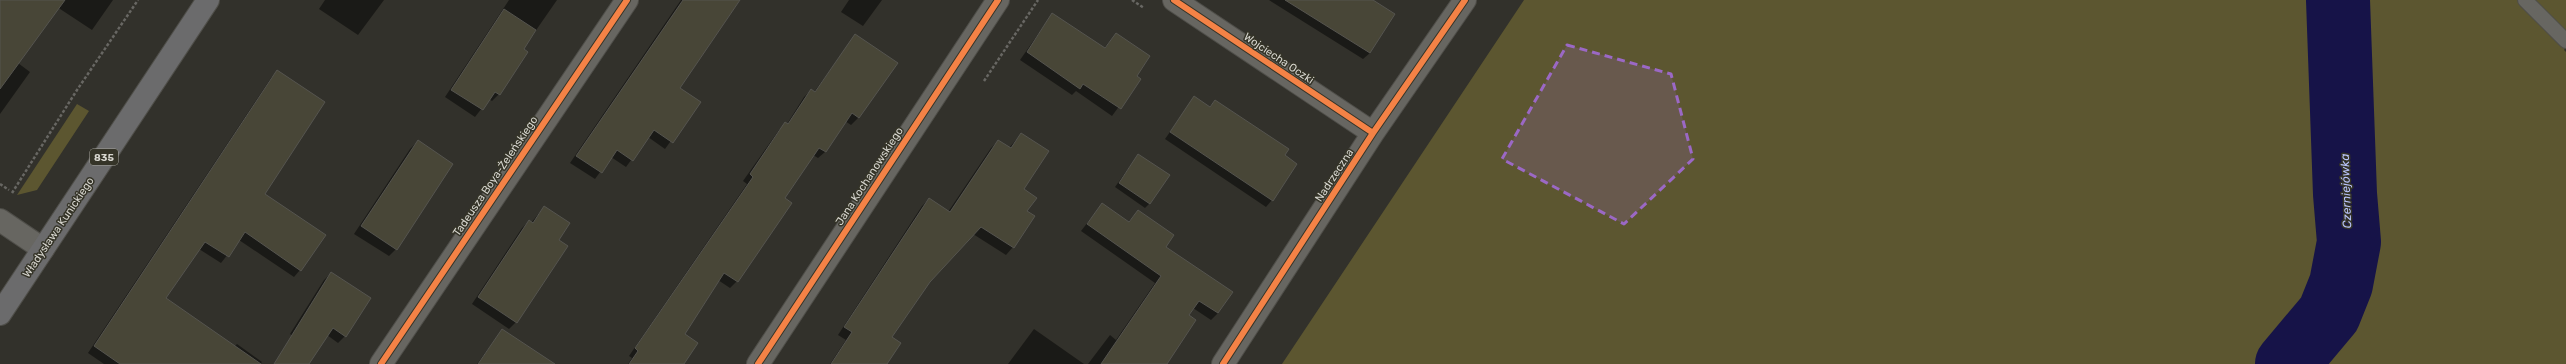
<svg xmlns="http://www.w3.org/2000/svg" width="2566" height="364" font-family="Rubik,sans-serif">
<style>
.green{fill:#5c5630}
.shadow{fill:#0007}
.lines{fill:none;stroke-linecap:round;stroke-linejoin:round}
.river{stroke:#161348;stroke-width:64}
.building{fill:#484637;stroke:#55544f}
.lane-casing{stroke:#4f4e49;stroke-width:16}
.street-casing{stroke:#4f4e49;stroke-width:24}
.primary-casing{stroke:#4f4e49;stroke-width:24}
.path{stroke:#686763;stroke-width:2.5;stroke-dasharray:3 2;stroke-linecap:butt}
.lane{stroke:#676661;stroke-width:14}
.street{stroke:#676661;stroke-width:22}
.primary{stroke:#6b6b6c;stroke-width:22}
.cycleway-casing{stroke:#353428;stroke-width:8}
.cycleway{stroke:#f48246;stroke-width:6}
.marked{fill:#9b68c5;fill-opacity:0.2;stroke:#9b68c5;stroke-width:3;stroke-dasharray:8 5;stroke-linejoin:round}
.labels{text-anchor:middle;stroke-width:3;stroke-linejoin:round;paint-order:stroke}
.shield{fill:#353428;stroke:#a6a59d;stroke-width:1}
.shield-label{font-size:10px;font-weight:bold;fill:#d7d6cf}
.street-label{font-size:11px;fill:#d7d6cf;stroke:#353428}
.water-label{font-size:12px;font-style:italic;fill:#b9c4fc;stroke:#353428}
</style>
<rect width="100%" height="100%" fill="#32312b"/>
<path class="green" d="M1524,0H2566V47L2564,50L2566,52V364H1282Z
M77,104L89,111L37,190L17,195Z"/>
<path class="shadow" d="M0,0H26L18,63L30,72L0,114Z
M53,0H113L92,30L51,3Z
M325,0H384L358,35L319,9Z
M509,0H557L523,49L499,94L492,101L489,99L475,117L445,97Z
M681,0H740L678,89L699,102L665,149L648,137L626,167L611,157L595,179L570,163Z
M849,0H882L863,26L841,12Z
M1269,0H1371L1370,53L1363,59Z
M1052,14L1104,48L1116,34L1136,76L1139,79L1112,116L1076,91L1072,95L1020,60Z
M856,35L896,63L858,118L851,125L845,121L825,152L818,158L813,155L784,199L737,281L730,288L718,280L683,334L682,364H628L632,358L629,356L747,184L743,181L779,130L787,124L804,97L811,90L814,92Z
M277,71L263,194L300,270L294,277L239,240L221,263L199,249L165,299L234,347L237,344L262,362L260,364H104L88,353L271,78Z
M1194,98L1209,107L1215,101L1283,156L1272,200L1266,207L1165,139Z
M1021,134L1023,189L1026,212L1033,216L1013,247L1006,255L973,234L929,282L891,338L886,364H830L846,340L838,335L922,206L929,199L948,212L991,148L998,141L1009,148Z
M418,141L396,249L389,256L354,234L410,149Z
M1138,155L1149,204L1145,208L1115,187Z
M1102,204L1128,222L1138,211L1218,313L1211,320L1193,308L1155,364H1088L1110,335L1116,340L1155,283L1081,231Z
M544,207L558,240L516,322L509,329L472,304L522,228L529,221L531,223Z
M331,273L345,336L338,343L327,335L315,350L290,334L324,280Z
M1034,329L1084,364H1008Z
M502,330L552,364H477Z"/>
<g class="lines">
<path class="river" d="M2287,364L2329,314L2341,284L2349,242L2345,194L2338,0"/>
</g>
<path class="building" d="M0,0H65L0,89Z
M683,0H740L680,88L701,102L673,143L654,130L633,161L617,150L602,173L576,156Z
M1285,0H1373L1395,14L1370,53Z
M504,9L536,30L524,49L528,52L500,95L495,92L483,110L451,90Z
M1052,13L1105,48L1116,33L1150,56L1137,76L1141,79L1121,109L1083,84L1080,89L1027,52Z
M855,34L898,63L859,118L852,113L826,152L819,148L785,198L792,203L738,282L724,273L685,334L698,343L684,364H629L638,351L635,348L753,177L750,174L785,122L788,124L811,89L815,92Z
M277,70L325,102L265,194L326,235L301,271L245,232L229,257L205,242L166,298L261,364H120L94,346Z
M1194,96L1210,107L1215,100L1289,149L1285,155L1297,164L1273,201L1170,132Z
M1021,133L1049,151L1024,189L1037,198L1027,211L1035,216L1014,248L981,227L930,282L892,337L901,343L887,364H831L852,332L844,327L929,198L950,212L998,140L1011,148Z
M418,140L453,164L397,250L361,226Z
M1138,154L1170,175L1150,204L1119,183Z
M1102,203L1129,222L1138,210L1174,235L1166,247L1233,292L1218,313L1199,301L1189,315L1196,320L1167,364H1101L1161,276L1087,224Z
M544,206L570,223L559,240L568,246L517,323L478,297L529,220L533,223Z
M331,272L371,298L346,337L333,328L309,364H274Z
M502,329L555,364H478Z"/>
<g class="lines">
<g class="lane-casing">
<path id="lane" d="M2525,0L2566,41"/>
</g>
<g class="street-casing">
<path id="street" d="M1174,0L1373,133
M0,220L43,249
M381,364L627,0
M758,364L998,0
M1223,364L1373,133L1465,0"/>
</g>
<g class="primary-casing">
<path id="primary" d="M0,314L208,0"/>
</g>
<path class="path" d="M1132,0L1144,8
M984,81L1038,0
M0,184L9,190
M12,193L77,90L138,0"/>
<use href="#lane" class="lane"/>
<use href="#street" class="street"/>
<use href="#primary" class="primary"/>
<g class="cycleway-casing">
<path id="cycleway" d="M1174,0L1373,133
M381,364L627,0
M758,364L998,0
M1223,364L1373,133L1465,0"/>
</g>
<use href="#cycleway" class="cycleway"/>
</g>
<path class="marked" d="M1567,45L1671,74L1693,159L1624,224L1502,159Z"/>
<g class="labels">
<rect class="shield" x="90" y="149" width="28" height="16" rx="3"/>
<g class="shield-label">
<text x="104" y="161">835</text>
</g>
<g class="street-label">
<text transform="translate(1279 58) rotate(34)" y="4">Wojciecha Oczki</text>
<text transform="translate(1334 175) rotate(-57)" y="4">Nadrzeczna</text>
<text transform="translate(495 176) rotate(-56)" y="4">Tadeusza Boya-Żeleńskiego</text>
<text transform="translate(869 176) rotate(-57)" y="4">Jana Kochanowskiego</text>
<text transform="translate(58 227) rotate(-56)" y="4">Władysława Kunickiego</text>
</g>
<g class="water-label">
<text transform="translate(2346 191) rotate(-92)" y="4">Czerniejówka</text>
</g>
</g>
</svg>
